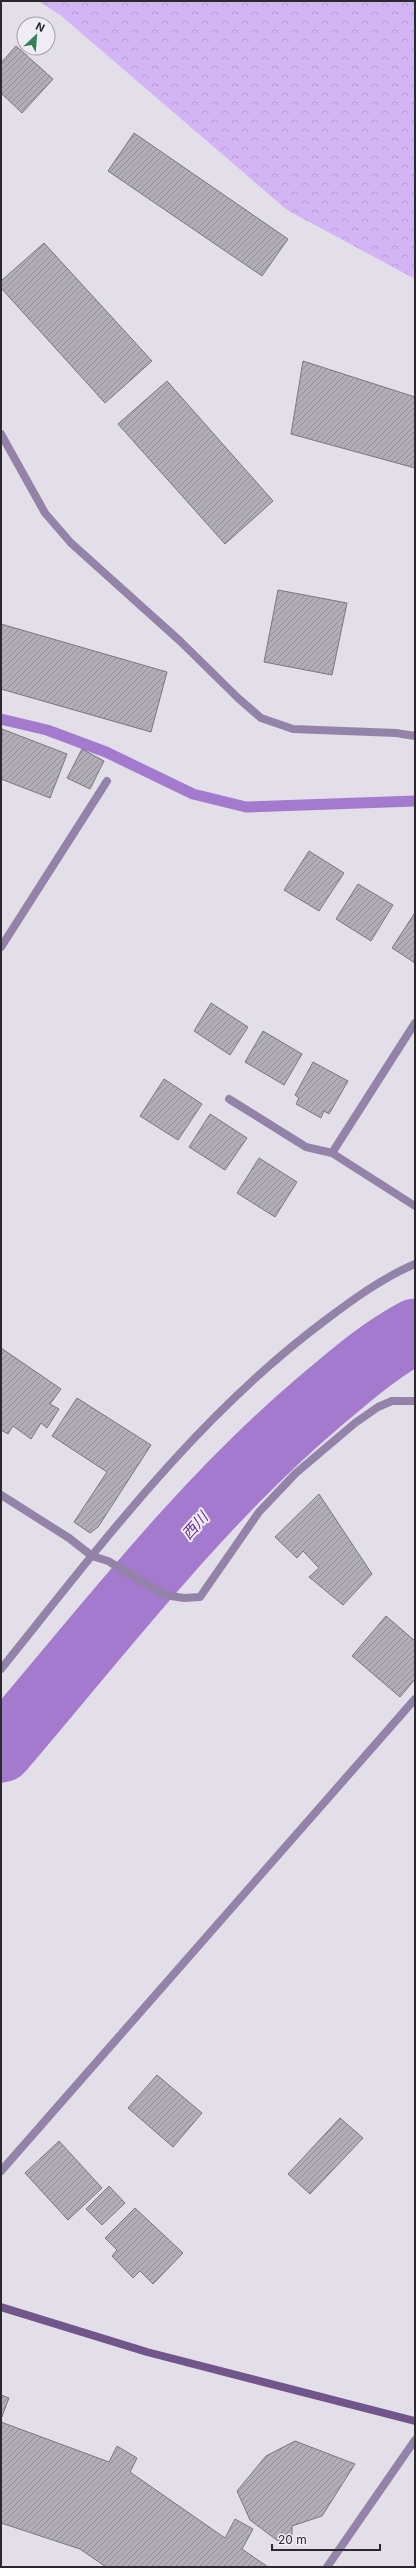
<svg xmlns="http://www.w3.org/2000/svg" width="416" height="2568" font-family="Inter,'Noto Sans JP',sans-serif">
<style>
.forest{fill:url(#forest-crowns)}
.lines{fill:none;stroke-linecap:round;stroke-linejoin:round}
.stream{stroke:#a37ace;stroke-width:11}
.river{stroke:#a37ace;stroke-width:65}
.building{fill:url(#building-hatch);stroke:#7a777f}
.lane{stroke:#9483a9;stroke-width:8}
.street{stroke:#9483a9;stroke-width:8}
.secondary{stroke:#70568b;stroke-width:8}
.labels{text-anchor:middle;stroke-width:4;stroke-linejoin:round;paint-order:stroke}
.water-label{font-size:15px;font-style:italic;fill:#693397;stroke:#f0ecf6}
</style>
<defs>
<pattern id="forest-crowns" width="20" height="18" patternUnits="userSpaceOnUse"><rect width="20" height="18" fill="#d3b5f5"/><path d="M2 6a3 3 0 1 1 6 0M12 15a3 3 0 1 1 6 0" fill="none" stroke="#b59cd2"/></pattern>
<pattern id="building-hatch" width="6" height="6" patternUnits="userSpaceOnUse"><rect width="6" height="6" fill="#b2aeb7"/><path d="M-1 1l2-2M0 6l6-6M5 7l2-2" fill="none" stroke="#918e95"/></pattern>
</defs>
<rect width="100%" height="100%" fill="#e3dfe8"/>
<path class="forest" d="M38,1H415V279L287,210L59,14Z"/>
<g class="lines">
<path class="stream" d="M1,719L47,730L106,752L193,794L246,807L415,801"/>
<path class="river" d="M1,1750C102,1632 199,1504 318,1403C350,1376 378,1351 415,1331"/>
</g>
<path class="building" d="M16,46L53,79L22,113L1,93V63Z
M134,133L288,239L262,276L108,171Z
M44,243L152,361L105,403L1,288V281Z
M303,361L415,397V468L291,434Z
M167,381L273,501L225,544L118,424Z
M278,590L347,603L332,675L264,662Z
M1,624L167,672L151,732L1,689Z
M2,729L67,754L50,798L1,779Z
M82,749L104,761L90,789L67,778Z
M309,851L344,873L319,911L284,890Z
M358,884L393,905L371,941L336,919Z
M414,914L415,915V963L392,948Z
M211,1003L248,1027L230,1055L194,1031Z
M263,1031L302,1054L284,1085L245,1062Z
M313,1062L348,1081L329,1114L324,1111L321,1118L296,1104L299,1098L295,1095Z
M164,1079L202,1104L178,1140L140,1116Z
M210,1114L247,1138L225,1170L189,1147Z
M259,1158L297,1182L275,1217L237,1193Z
M1,1348L61,1389L50,1404L59,1409L47,1428L41,1423L31,1439L13,1426L8,1434L1,1430Z
M77,1398L151,1445L98,1527L90,1533L74,1522L107,1472L52,1436Z
M319,1494L372,1574L343,1605L309,1577L319,1568L303,1551L297,1558L275,1537Z
M386,1616L415,1641V1679L400,1697L352,1656Z
M157,2075L202,2113L173,2147L128,2108Z
M340,2118L363,2138L310,2194L288,2174Z
M59,2141L102,2188L68,2220L25,2173Z
M109,2186L125,2203L102,2225L86,2209Z
M135,2208L183,2253L153,2284L140,2271L133,2278L112,2256L117,2250L105,2238Z
M1,2395L9,2398L1,2419Z
M1,2422L109,2462L117,2446L137,2458L130,2472L225,2538L235,2519L253,2529L242,2549L268,2567H106L80,2549L1,2523Z
M295,2441L355,2464L322,2516L292,2526V2540L278,2541L250,2520L237,2491L266,2456Z"/>
<g class="lines">
<path class="lane" d="M229,1099L306,1147L332,1153L415,1023
M392,1401H415"/>
<path class="street" d="M1,434L45,513L71,543L180,641L238,698L261,718L293,729L396,733L415,736
M1,947L107,781
M332,1153L415,1206
M1,1495L69,1538L92,1556L108,1561L165,1595L184,1598L200,1597L259,1512L296,1473L355,1423L378,1407L392,1401
M1,1669C100,1546 196,1417 323,1322C352,1300 382,1278 415,1264
M1,2171L415,1699
M327,2567L415,2440"/>
<path class="secondary" d="M1,2307L147,2352L415,2421"/>
</g>
<g class="labels">
<g class="water-label">
<text transform="translate(195 1526) rotate(-48)" y="5">西川</text>
</g>
</g>
<rect width="416" height="2568" fill="none" stroke="#2b292d" stroke-width="4"/>
<g transform="translate(36 36) rotate(26)"><circle r="19" fill="#f0ecf6" stroke="#a19ea6"/>
<path d="M0-3L7 15L0 10L-7 15Z" fill="#318355"/>
<text y="-6" font-size="11" font-weight="bold" text-anchor="middle" fill="#2b292d">N</text>
</g>
<path d="M272 2544v6h108v-6" fill="none" stroke="#2b292d" stroke-width="2"/>
<text x="278" y="2544" font-size="12" fill="#2b292d" stroke="#f0ecf6" stroke-width="3" paint-order="stroke">20 m</text>
</svg>
